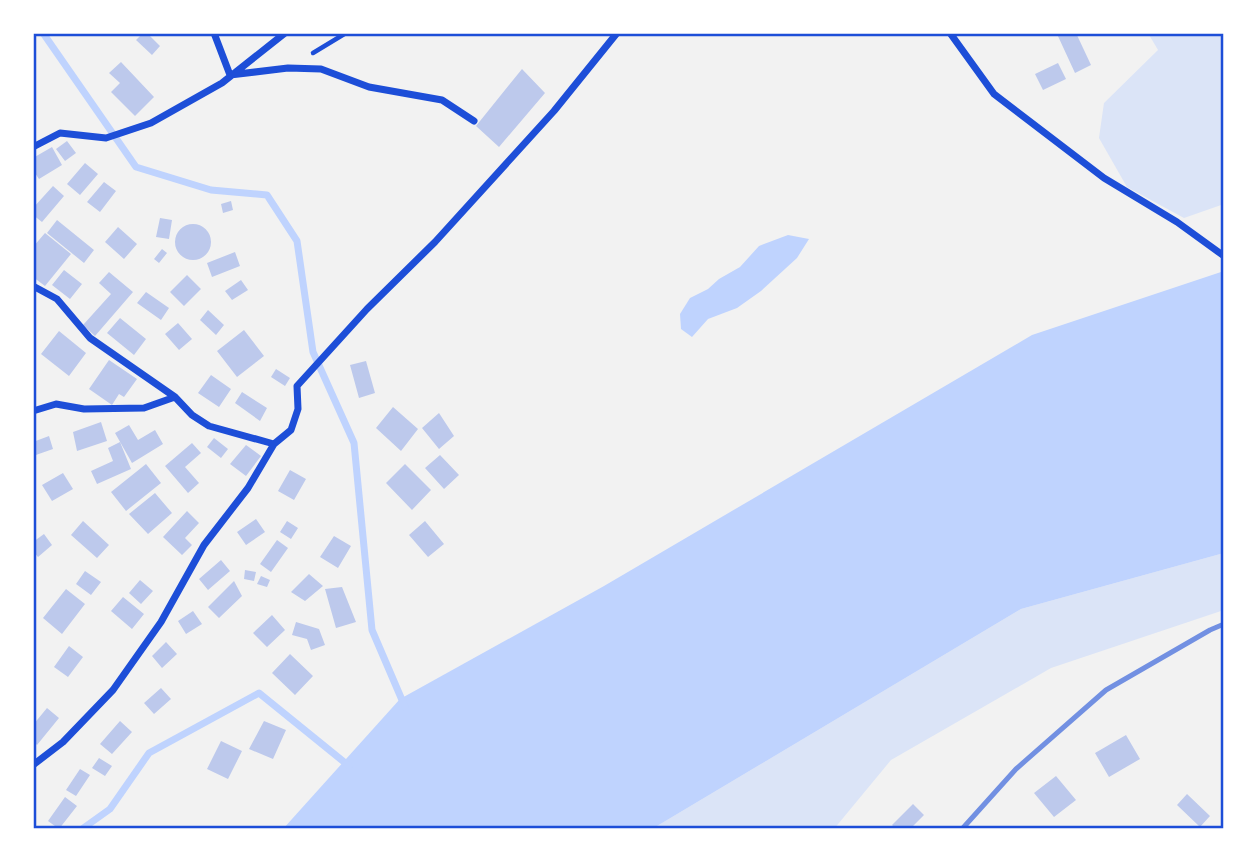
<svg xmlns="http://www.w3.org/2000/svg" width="1257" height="862" font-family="'Source Serif 4',serif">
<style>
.green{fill:#dbe4f7}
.water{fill:#bfd3fe}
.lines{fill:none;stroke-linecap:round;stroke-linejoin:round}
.stream{stroke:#bfd3fe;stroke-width:7}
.building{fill:#bdc9ec}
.path{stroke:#1d4ed8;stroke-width:4.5}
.minor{stroke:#1d4ed8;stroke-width:7}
.rail{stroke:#7290e2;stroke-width:5}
.neatline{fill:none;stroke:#1d4ed8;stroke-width:2.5}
</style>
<rect width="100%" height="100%" fill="#f2f2f2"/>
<path class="green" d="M1148,33H1224V204L1184,218L1127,187L1099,138L1104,103L1158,50Z
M1224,553V610L1051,668L891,760L834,829H652L1021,609Z"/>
<path class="water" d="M788,235L809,239L797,258L761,291L737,308L708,319L692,337L681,329L680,314L690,298L708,289L719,279L740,267L759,246Z
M1224,271V553L1021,609L652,829H283L400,699L604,586L1032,335Z"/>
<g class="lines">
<path class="stream" d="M43,33L136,167L211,190L267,195L297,241L313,352L354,443L372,630L405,707
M82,829L110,809L149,753L259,693L349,766"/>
</g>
<path class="building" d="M143,33H147L160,46L152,55L136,40Z
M1076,33L1091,65L1075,73L1057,34Z
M121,62L154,97L135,116L111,92L120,83L109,73Z
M1058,63L1066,79L1043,90L1035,74Z
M522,69L545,93L499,147L476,126Z
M67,141L76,153L65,161L56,149Z
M52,147L62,165L39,179L33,170V158Z
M85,163L98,174L80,195L67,184Z
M104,182L116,191L100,212L87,202Z
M53,186L64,196L42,222L33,215V208Z
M231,201L233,210L223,213L221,204Z
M160,218L172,220L169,239L156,237Z
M57,220L94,250L84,263L47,233Z
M175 242a18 18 0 1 1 36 0a18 18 0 1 1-36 0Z
M118,227L137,244L124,259L105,242Z
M45,233L71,254L45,286L33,277V247Z
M162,249L167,253L159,263L154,259Z
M235,252L240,266L212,277L207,263Z
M64,270L82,284L70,299L52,285Z
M109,272L133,292L95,336L83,325L111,294L99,283Z
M187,275L201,289L184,306L170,292Z
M241,280L248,290L232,300L225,291Z
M146,292L169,308L161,320L137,303Z
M208,310L224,325L216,335L200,320Z
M120,318L146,339L134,355L107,333Z
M178,323L192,339L179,350L165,334Z
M244,330L264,356L237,377L217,351Z
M59,331L86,353L69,376L41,354Z
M109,360L137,379L124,397L119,394L112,405L89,389Z
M366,361L375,393L359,398L350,365Z
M276,369L290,378L285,386L271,377Z
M211,375L231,389L219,407L198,393Z
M242,392L267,408L260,421L235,403Z
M393,407L418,429L401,451L376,428Z
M439,413L454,436L439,449L422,428Z
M101,422L107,441L77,451L73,432Z
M129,425L138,440L155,430L163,444L132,463L115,433Z
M49,436L53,449L33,456V442Z
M214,438L228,449L221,458L207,447Z
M120,442L131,469L97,484L91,471L113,461L108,448Z
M192,443L201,453L185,467L199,483L188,493L165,466Z
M246,445L261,456L246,476L230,464Z
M440,455L459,475L444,489L425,468Z
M146,464L161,483L126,511L111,492Z
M405,464L431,490L412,510L386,483Z
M290,470L306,479L294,500L278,491Z
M63,473L73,489L52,501L42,485Z
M155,493L172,513L148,534L129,514Z
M187,511L199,523L185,538L192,545L182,555L163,537Z
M256,519L265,532L246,545L237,532Z
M83,521L109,545L97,558L71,535Z
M287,521L298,528L291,539L280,532Z
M425,521L444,544L428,557L409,535Z
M44,534L52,545L38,557L33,551V542Z
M334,536L351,546L338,568L320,557Z
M277,540L288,548L271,572L260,564Z
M221,560L230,571L208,590L199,579Z
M245,570L256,572L254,581L244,579Z
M85,571L101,582L91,595L76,584Z
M309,574L323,586L305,601L291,592Z
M261,576L270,580L267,587L257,584Z
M140,580L153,591L141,604L129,593Z
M234,581L242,596L219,618L208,607Z
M342,587L356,622L336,628L325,589Z
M66,589L85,604L62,634L43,618Z
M123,597L144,614L132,629L111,611Z
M193,611L202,624L186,634L178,621Z
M272,615L285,630L267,647L253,633Z
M296,622L319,629L325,645L311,650L307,639L292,635Z
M166,642L177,654L162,668L152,656Z
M69,646L83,657L68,677L54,667Z
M290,654L313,676L295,695L272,673Z
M161,688L171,699L154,714L144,703Z
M47,708L59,718L37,745L33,741V725Z
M120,721L132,732L112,754L100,744Z
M264,721L286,730L273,759L249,749Z
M1126,735L1140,759L1109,777L1095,753Z
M221,741L242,751L228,779L207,769Z
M99,758L112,766L105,776L92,768Z
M80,769L90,775L76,796L66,790Z
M1056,776L1076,800L1054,817L1034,793Z
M1187,794L1210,816L1200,827L1177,805Z
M65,797L77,806L59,829L48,821Z
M913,804L924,815L910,829H896L892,825Z"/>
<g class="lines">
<path class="path" d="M313,53L346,33"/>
<path class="minor" d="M214,33L230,75L288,68L321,69L369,87L442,100L474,121
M950,33L994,94L1104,178L1177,222L1224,256
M33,147L60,133L106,138L151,123L222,83L285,33
M33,286L57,299L90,338L175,397L192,415L209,426L274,444
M33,411L56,404L84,409L144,408L175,397
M33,765L63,742L113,690L161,622L204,545L248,488L274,444L291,430L298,409L297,386L367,309L435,242L554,111L617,33"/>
<path class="rail" d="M962,829L1016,769L1106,690L1210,630L1224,624"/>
</g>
<rect width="1257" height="862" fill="none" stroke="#ffffff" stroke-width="70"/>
<rect x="35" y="35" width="1187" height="792" class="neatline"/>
</svg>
